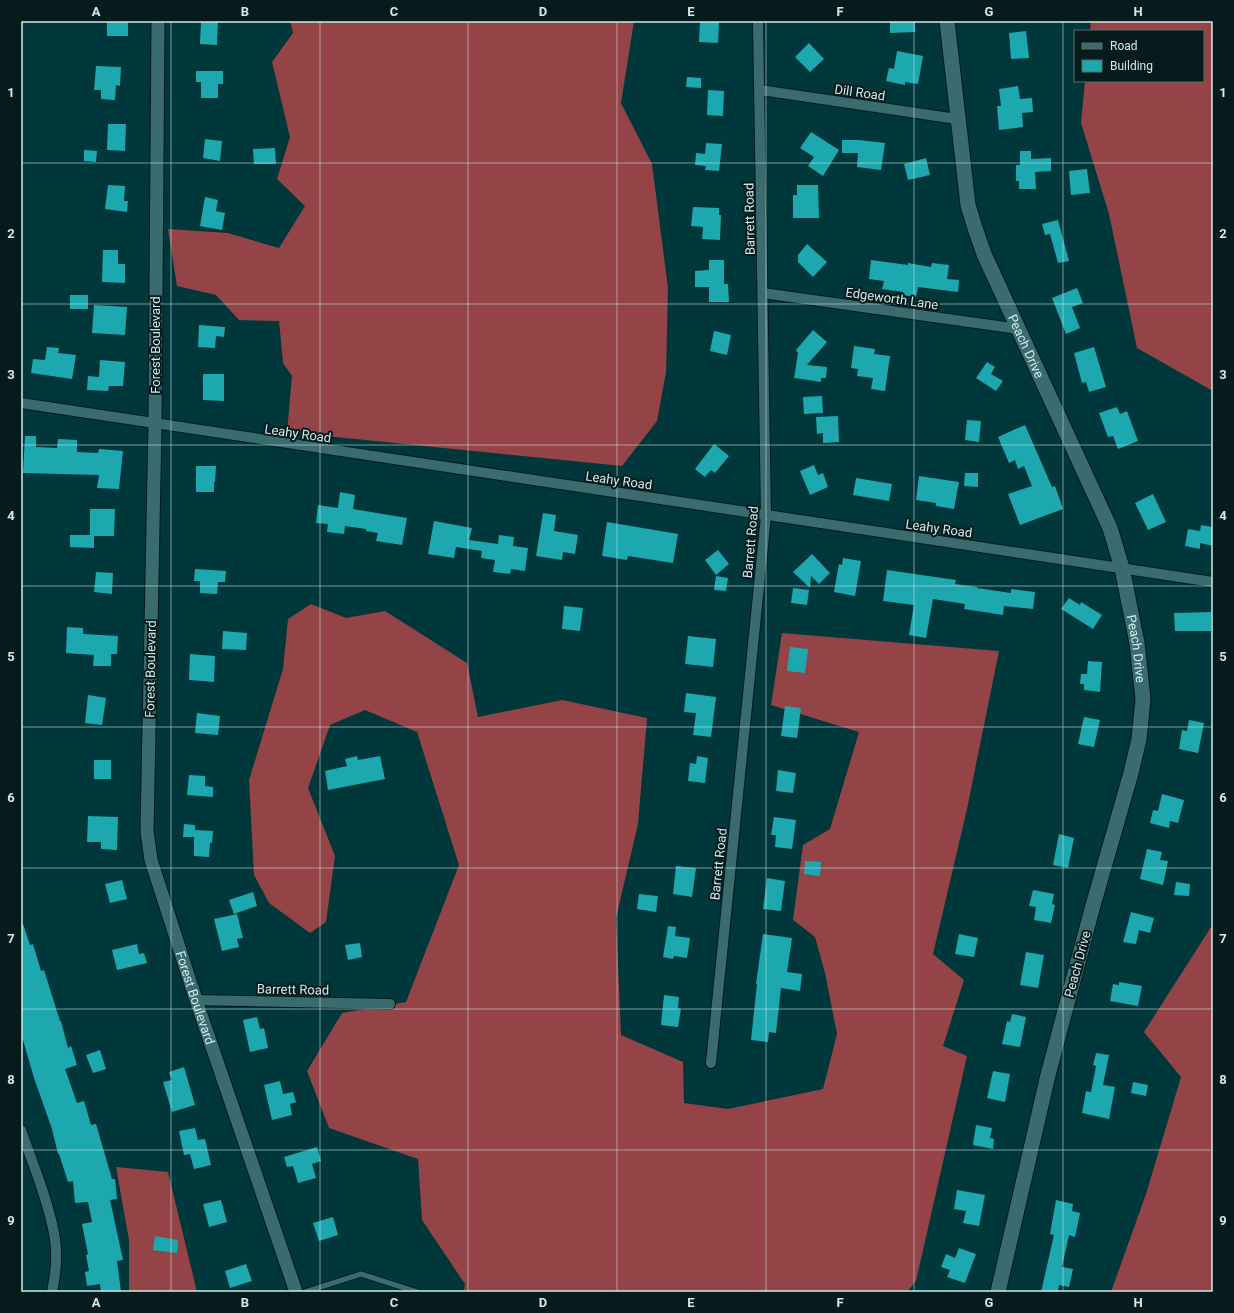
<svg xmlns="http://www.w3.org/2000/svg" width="1234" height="1313" font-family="Roboto,sans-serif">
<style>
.forest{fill:#944446}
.building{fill:#1da8af}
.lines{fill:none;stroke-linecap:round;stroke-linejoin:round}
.service-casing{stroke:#021b1d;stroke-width:7}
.minor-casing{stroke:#021b1d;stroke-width:12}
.tertiary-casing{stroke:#021b1d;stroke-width:15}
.secondary-casing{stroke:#021b1d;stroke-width:17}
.service{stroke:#3a6b6e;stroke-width:5}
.minor{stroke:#3a6b6e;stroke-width:10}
.tertiary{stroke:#3a6b6e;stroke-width:13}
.secondary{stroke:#3a6b6e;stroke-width:15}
.grid{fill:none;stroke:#d1eaeb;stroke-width:1;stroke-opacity:0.55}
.labels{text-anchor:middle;stroke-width:4;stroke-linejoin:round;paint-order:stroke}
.street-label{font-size:13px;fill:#d1eaeb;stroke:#061b1c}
.neatline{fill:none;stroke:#d1eaeb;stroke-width:1.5}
.grid-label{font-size:13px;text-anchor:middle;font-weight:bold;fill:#d1eaeb}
</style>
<rect width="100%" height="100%" fill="#00373a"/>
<path class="forest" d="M290,21H634L621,103L652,164L668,288L666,372L657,421L622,466L287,432L292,376L283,363L279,321L239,320L216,295L177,286L168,229L228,233L279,248L305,206L277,179L290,137L272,62L293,33Z
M1091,21H1213V391L1137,348L1109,214L1081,123L1085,81H1203V31H1090Z
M311,604L346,618L385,611L467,663L478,717L562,700L647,718L638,824L616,918L621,1035L683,1062L684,1103L728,1109L823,1089L837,1034L825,973L815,937L793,920L803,845L830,829L859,732L771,705L782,633L999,651L967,809L933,954L964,980L943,1046L967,1056L916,1281L907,1292H464L465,1284L422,1220L418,1159L329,1128L307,1071L342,1013L406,1002L459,865L417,732L365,710L330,725L308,788L335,856L326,922L310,933L269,903L254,875L249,780L283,669L288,619Z
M1213,924V1292H1111L1146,1194L1181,1077L1144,1032Z
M116,1167L168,1172L197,1292H129V1240Z"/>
<path class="building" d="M107,21H128V36H107Z
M201,21H218L217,45L200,44Z
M700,21L719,22L718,43L699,42Z
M890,21H915V32L890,33Z
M1026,31L1029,58L1011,59L1009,33Z
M809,43L824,59L810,72L795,57Z
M897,51L923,56L918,84L905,82V85L886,81L889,68L894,69Z
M96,66L121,67L120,86L116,85L115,100L101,99V90H94Z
M196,71H223V84H218V98H201V82H196Z
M687,77L701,78V88L686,87Z
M1018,86L1020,99L1032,98L1033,112L1022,113L1023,127L999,130L997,106H1001L999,89Z
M708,90L724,91L723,116L707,115Z
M108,124H126L125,151L107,150Z
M811,132L839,150L823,176L808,166L814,157L800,148Z
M205,139L222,141L220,161L203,158Z
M842,140H859L885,143L881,170L857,167L858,153H842Z
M706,143L722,144L719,171L705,170L706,166L695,165L696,153L705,154Z
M275,148L276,164H254L253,149Z
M84,150L97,151L96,162L84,161Z
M1020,151H1031V159L1051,158V171L1035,172L1036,189H1019V181H1016V165H1020Z
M926,158L930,175L908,180L904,164Z
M1087,169L1090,193L1071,195L1069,171Z
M108,185L125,186L124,201H128L127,212L105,209Z
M797,185H818L819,218H793V195H797Z
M205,197L218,200L216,211L225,213L222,230L200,226Z
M693,207L719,208V215H721L720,240L702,239L703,227L691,226Z
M1058,220L1069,261L1058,263L1050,234L1045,235L1042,224Z
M807,244L827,262L813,277L798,262V255Z
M103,250H118V264H125V283L102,282Z
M709,260H724V284H728L729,302H709V287H695V271L709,270Z
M871,260L908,265V263L931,267L932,263L949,265L947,279L959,280L958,292L918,287L916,297L903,295V292L882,289L884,281L869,279Z
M1077,288L1083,303L1072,307L1080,328L1066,334L1052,298Z
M70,295H88V309H70Z
M94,305L127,307L125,335L92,333Z
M199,325L225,327L224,337L216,336L215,348L198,347Z
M813,330L827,342L807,365L827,367L826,378H821V382L795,378L794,379L798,353L796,350Z
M714,331L731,335L727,355L710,351Z
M854,346L875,349L874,354L890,356L885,391L871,389L873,378L857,376L858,369L851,368Z
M47,347L59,348L58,353L76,355L72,379L31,373L33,359L45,360Z
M1094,347L1106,387L1089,392L1086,382L1082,383L1074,353Z
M100,360L125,362L123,386H109L108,391L87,390L88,376L99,377Z
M987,362L995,367L991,374L1003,381L996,391L976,378Z
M203,374H224V401L203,400Z
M822,396L823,413L804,414L803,397Z
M1117,407L1120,414L1127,411L1138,441L1118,449L1113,436L1108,437L1099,413Z
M838,416L839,442L823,443V433L817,434L816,417Z
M967,420L981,421L979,442L965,440Z
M1025,425L1052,487L1055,486L1063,509L1020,525L1008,494L1032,486L1024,466L1018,469L1015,460L1009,463L998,437Z
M25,436H36V447L57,448L58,439L77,440V452L98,453L99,449L123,451L119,489L97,488L99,475L23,473Z
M714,444L729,456L715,473L711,470L705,477L695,469Z
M814,465L818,475L823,473L828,487L810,495L800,471Z
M196,466H216L215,482H214V492H196Z
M965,473H978V487L964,486Z
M919,476L959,482L954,509L936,506V503L916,500Z
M856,478L892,484L889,501L853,495Z
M340,492L355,495L353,509L407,518L402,545L376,541L378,533L366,531V529L345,526L344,534L327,532L328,524L316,523L318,505L338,508Z
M1153,494L1166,522L1148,530L1135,503Z
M90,509H115L114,536H94V548L70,547V535H90Z
M543,513L556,515L554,531L578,535L575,554L563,552L562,560L536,556Z
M434,521L472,528L469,540L498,544L499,535L514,537L513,546L528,548L525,571L511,569L510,574L493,572L495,560L481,558L482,551L456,547L454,558L428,554Z
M607,522L678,534L673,563L628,556L627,560L602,556Z
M1201,525L1213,527V546L1200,543V549L1185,546L1188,529L1200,531Z
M718,550L729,564L716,575L705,560Z
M812,554L830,573L819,584L811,576L810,588L793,572Z
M843,558L861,561L855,596L834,592L839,564L842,565Z
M195,569L226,571L225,582H218L217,594L200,593V581H194Z
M887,570L956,580L955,584L977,587V588L1011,593V589L1035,592L1033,609L1004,606L1003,615L964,609L965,604L933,599L926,638L909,635L914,605L883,601Z
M96,572L113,573L112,594L94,592Z
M716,576L728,578L726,591L714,590Z
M793,588L809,590L807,605L791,603Z
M1069,598L1080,605L1081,602L1102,615L1093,629L1061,609Z
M564,606L583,608L580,631L562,629Z
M1211,612V631H1175L1174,613Z
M67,627L83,628V634L118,636L117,654H111V666H93L94,655L66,653Z
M223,631L247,633L246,650L222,649Z
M688,636L716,639L713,667L685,664Z
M790,647L808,649L805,673L787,671Z
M190,654L215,656L214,682L189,680Z
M1088,661L1102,662L1100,692L1084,690V684H1080L1081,674H1087Z
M686,693L716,697L711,737L693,735L696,713L684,712Z
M88,695L106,698L102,725L85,723Z
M785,706L801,708L797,738L781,736Z
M197,713L220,716L218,735L195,733Z
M1084,717L1100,720L1094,747L1078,744Z
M1189,720L1204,723L1198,753L1179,749L1182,730L1187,731Z
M357,756L358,760L380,756L385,779L328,790L325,771L347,766L345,759Z
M697,756L708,758L705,783L688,781L690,763L696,764Z
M94,760H111V779H94Z
M778,770L796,773L793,793L776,791Z
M189,775L205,776V786L213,787V797L187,795Z
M1162,794L1184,800L1178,823L1170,821L1169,828L1150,823L1153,810L1158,811Z
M88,816L118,817L117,850L101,849V842H87Z
M774,817L796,820L792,849L775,847L776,835H771Z
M184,824L195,825V830L213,831L212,843H210L209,857L194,856V834V837H183Z
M1059,834L1074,838L1068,868L1053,865Z
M1147,849L1162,852L1160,860L1168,861L1163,885L1140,879Z
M805,861L821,862L820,876L804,874Z
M676,866L696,868L692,897L673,894Z
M767,878L785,881L781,911L763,909Z
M122,880L127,899L110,903L105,884Z
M1176,882L1190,884L1189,896L1174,895Z
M1033,890L1054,894L1052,904L1055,905L1051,923L1034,920L1036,907L1029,906Z
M253,892L257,906L234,914L229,900Z
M639,894L658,896L656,912L637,909Z
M1131,912L1154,918L1150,933L1139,930L1136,944L1123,942Z
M237,914L243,938L237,939L239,947L222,951L214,919Z
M21,924H23L30,945L33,944L41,971L44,970L60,1021H61L68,1048L71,1046L77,1065L65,1069L77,1103L84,1101L91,1125L96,1124L112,1179H115L117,1199L110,1200L123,1260L117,1261L121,1292H101L100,1284L87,1286L85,1272L89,1271L86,1255L88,1254L82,1224L92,1222L88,1202L75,1203L73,1181L68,1182L59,1154H58L52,1129L34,1078L21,1033Z
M668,926L676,927L675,936L690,938L687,958L674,956L673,959L663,957Z
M763,934L792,938L787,972L802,974L800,991L781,988L776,1033L769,1032L768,1042L751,1040L757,984H756Z
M959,934L978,938L974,957L955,954Z
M360,943L362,957L348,960L345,945Z
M137,944L139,954L144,953L147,963L117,970L112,950Z
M1026,952L1044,955L1038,988L1020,985Z
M1119,982L1142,986L1138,1006L1110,1001L1113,984L1119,985Z
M664,995L679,997L678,1008L681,1009L678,1027L661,1025Z
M1012,1014L1026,1017L1020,1047L1002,1044L1007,1021L1010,1022Z
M257,1017L260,1029L264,1028L268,1048L250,1052L243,1020Z
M100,1050L106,1069L93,1073L86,1055Z
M1096,1053L1109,1055L1103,1085L1115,1087L1109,1119L1082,1113L1086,1091L1091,1092L1096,1066L1093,1065Z
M184,1067L195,1105L172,1112L163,1082L172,1080L169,1072Z
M993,1071L1010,1074L1005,1102L987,1098Z
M280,1081L283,1094L293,1092L296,1102L290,1104L292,1115L272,1120L264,1085Z
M1133,1082L1148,1085L1146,1096L1131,1093Z
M976,1125L992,1128L990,1138L994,1139L993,1149L973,1145Z
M195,1128L198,1140L205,1139L211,1165L194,1169L190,1154L184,1155L179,1131Z
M317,1147L321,1161L312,1164L316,1178L298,1183L293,1166L287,1167L284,1157Z
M957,1190L985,1195L979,1226L963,1223L966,1211L954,1209Z
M221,1200L227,1222L209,1227L203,1204Z
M1056,1200L1073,1204L1072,1211L1080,1213L1075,1237L1069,1235L1062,1267L1073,1269L1069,1287L1059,1285L1058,1292H1041L1054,1235L1050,1234Z
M333,1217L338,1235L319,1241L313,1223Z
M155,1236L178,1240L177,1253L153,1250Z
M959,1248L976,1254L965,1283L947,1277L950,1270L941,1267L946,1254L955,1258Z
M246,1264L252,1281L230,1288L225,1271Z"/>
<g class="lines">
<g class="service-casing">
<path id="service" d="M305,1292L361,1274L417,1292"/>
</g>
<g class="minor-casing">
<path id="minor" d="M760,90L957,119
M763,293L1019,329
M21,403L1213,582
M196,1000L390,1004
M711,1063L766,516L758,21
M21,1130C33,1164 47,1198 54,1233C58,1252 56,1273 52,1292"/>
</g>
<g class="tertiary-casing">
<g id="tertiary">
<path id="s1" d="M158,21L155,424L147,831L151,860L196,1000L296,1292"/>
</g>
</g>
<g class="secondary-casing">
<g id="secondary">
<path id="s2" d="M947,21L968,205L975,228L984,254L1110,528L1122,568L1137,643L1143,699L1139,739L1131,773L1092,909L1048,1075L998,1292"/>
</g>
</g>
<use href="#service" class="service"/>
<use href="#minor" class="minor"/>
<use href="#tertiary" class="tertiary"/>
<use href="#secondary" class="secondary"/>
</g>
<path class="grid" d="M171,21V1292M320,21V1292M468,21V1292M617,21V1292M766,21V1292M914,21V1292M1063,21V1292M21,163H1213M21,304H1213M21,445H1213M21,586H1213M21,727H1213M21,868H1213M21,1009H1213M21,1150H1213"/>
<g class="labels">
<g class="street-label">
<text transform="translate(860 92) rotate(8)" y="5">Dill Road</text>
<text transform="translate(749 219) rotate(-91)" y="5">Barrett Road</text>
<text transform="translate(892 298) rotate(8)" y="5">Edgeworth Lane</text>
<text transform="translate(155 345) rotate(-90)" y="5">Forest Boulevard</text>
<text dy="5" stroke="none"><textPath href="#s2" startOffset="338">Peach Drive</textPath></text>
<text transform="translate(298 433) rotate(8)" y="5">Leahy Road</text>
<text transform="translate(619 480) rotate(8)" y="5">Leahy Road</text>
<text transform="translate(939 528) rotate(8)" y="5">Leahy Road</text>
<text transform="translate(750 542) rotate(-85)" y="5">Barrett Road</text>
<text dy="5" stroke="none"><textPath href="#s2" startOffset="662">Peach Drive</textPath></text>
<text transform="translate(150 669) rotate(-89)" y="5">Forest Boulevard</text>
<text transform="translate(718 864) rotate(-84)" y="5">Barrett Road</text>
<text transform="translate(1077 964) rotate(-75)" y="5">Peach Drive</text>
<text transform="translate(293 989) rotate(1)" y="5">Barrett Road</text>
<text dy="5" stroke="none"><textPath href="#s1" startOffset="984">Forest Boulevard</textPath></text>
</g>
</g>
<rect width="1234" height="1313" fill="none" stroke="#061b1c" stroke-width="44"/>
<rect x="1074" y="30" width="130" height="52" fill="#061b1c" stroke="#576e6f"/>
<rect x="1082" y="43" width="20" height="6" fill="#3a6b6e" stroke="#576e6f"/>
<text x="1110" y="50" font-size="12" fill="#d1eaeb">Road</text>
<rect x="1082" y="60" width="20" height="12" fill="#1da8af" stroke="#576e6f"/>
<text x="1110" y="70" font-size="12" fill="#d1eaeb">Building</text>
<rect x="22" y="22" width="1190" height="1269" class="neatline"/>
<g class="grid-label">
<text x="96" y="16">A</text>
<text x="245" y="16">B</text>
<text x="394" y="16">C</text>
<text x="543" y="16">D</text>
<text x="691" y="16">E</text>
<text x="840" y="16">F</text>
<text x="989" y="16">G</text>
<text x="1138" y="16">H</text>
<text x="11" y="97">1</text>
<text x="1223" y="97">1</text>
<text x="11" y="238">2</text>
<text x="1223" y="238">2</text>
<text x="11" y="379">3</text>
<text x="1223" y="379">3</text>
<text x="11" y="520">4</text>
<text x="1223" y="520">4</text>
<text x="11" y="661">5</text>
<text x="1223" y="661">5</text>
<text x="11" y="802">6</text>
<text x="1223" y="802">6</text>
<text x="11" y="943">7</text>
<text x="1223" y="943">7</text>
<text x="11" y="1084">8</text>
<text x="1223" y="1084">8</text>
<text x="11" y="1225">9</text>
<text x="1223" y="1225">9</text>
<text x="96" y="1307">A</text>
<text x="245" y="1307">B</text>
<text x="394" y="1307">C</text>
<text x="543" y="1307">D</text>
<text x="691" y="1307">E</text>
<text x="840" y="1307">F</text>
<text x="989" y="1307">G</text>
<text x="1138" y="1307">H</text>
</g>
</svg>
